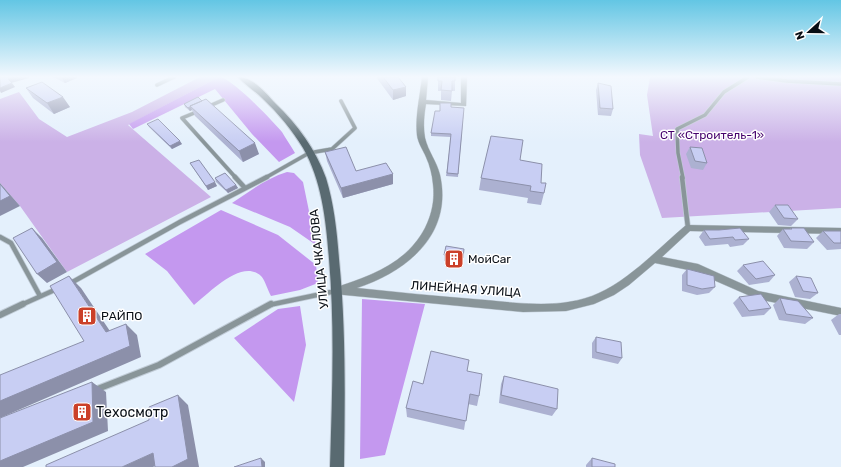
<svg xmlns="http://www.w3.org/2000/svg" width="841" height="467" font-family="Rubik,sans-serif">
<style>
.green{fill:#cbb1e7}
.forest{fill:#c498ef}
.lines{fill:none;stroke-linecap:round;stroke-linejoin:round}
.lane-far2-casing{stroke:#c1ccd7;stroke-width:4.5}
.lane-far1-casing{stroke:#c1ccd7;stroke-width:6}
.lane-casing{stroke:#c1ccd7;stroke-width:8}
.street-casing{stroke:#c1ccd7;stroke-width:1}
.secondary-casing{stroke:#c1ccd7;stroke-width:2}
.lane-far2{stroke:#899599;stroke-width:3.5}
.lane-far1{stroke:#899599;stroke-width:4.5}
.lane{stroke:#899599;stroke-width:6}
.street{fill:#899599;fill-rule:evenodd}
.secondary{fill:#596a71;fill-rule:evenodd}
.wall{fill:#acb1d1}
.shaded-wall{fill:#8c90aa}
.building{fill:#c8cef3;stroke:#8c90aa}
.labels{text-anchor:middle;stroke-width:3;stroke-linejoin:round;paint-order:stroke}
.park-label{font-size:12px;fill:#45006c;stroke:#fff}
.street-label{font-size:12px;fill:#080e15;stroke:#fff}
.poi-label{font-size:12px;fill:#080e15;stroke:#fff;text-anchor:start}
.near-poi-label{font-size:14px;fill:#080e15;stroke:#fff;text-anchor:start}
</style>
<rect width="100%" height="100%" fill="#e4f0fc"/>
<path class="green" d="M200,77H219L128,125L211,197L67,272L20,206L0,183V99L19,92L39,119L67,137L132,112Z
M650,77H841V208L662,218L640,155L639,134L653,136L647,95Z"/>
<path class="forest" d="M219,77C231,77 273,121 282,132C286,139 291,146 295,153L279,162L252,134L215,89L133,129L129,124Z
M287,172L294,173L303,182L316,245L290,227L232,203C250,191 267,178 287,172Z
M221,210L278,235L316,265L318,283L300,290L271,296C268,291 265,280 261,276C242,258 209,293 194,305L167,271L145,254Z
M362,299L425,304L385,455L360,459Z
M300,306L306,345L294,402L234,338L278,309Z"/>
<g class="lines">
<g class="lane-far2-casing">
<path id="lane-far2" d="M757,77L787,81L841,84
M157,85L174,77
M207,107L223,100
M199,111L182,118L236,178
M265,178L309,153L332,149L355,128L341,101
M683,178L678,153L677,129L705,115L724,92L748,77"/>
</g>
<g class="lane-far1-casing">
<path id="lane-far1" d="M235,177L245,188
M682,177L688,228
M0,237L11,243L40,296
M69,284L180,222L267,177
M21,305L59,288
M269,305L336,291"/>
</g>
<g class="lane-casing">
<path id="lane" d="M0,315L23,304
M95,390L159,365L271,304"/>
</g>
<g class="street-casing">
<path id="street" d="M422,77H428L426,100L461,103V77H467L466,106L426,104C424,115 423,127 425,138C428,151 437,162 440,175C453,234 408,271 357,288C396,292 434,296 473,299C514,302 560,311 599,293C630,279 659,248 685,226L688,225L841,228V234L690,231L662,257L698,264L758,291L841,308V316L757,299L693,271L655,263L629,285L614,295L594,304L566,311L523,312L334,294L333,291L334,288C370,276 406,264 425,228C432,214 435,199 433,184C432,174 430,166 426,157C423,150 418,143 417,135C415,116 420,96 422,77Z"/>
</g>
<g class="secondary-casing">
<path id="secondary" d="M238,77C253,77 266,93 276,104C297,124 316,150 326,178C334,204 337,232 339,259C346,328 345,398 344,467H330C332,398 335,328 329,259C326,221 322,181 303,148C292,130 278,113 263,99C255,91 245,85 238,77Z"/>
</g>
<use href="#lane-far2" class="lane-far2"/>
<use href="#lane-far1" class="lane-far1"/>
<use href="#lane" class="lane"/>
<use href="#street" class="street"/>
<use href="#secondary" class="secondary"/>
</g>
<path class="wall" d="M53,77H77V78L65,83Z
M376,77H398L406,87V96L393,100Z
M438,77L455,81V91H452L451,101L441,100V91H438Z
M598,83L613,109L611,116L598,115L596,90Z
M26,88L70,107L54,114L33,98Z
M198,97L259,154L243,162L195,116L192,110L190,111L185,107L184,104Z
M451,107L464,108L458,177L446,176L451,137L431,136V133L440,111Z
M147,124L182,144L172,149L149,127Z
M690,147L707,163L703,170L691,168L686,154Z
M325,152L356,171L393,174V184L343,198L327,161Z
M520,160L541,183L544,193L541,205L527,203L528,198L479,190L481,178Z
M190,163L217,186L208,190Z
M215,178L236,185L238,188L228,193L216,182Z
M775,205L798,219L791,226L778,225L769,212Z
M791,228L814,242L807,249L784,248L777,236L783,229H790Z
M704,230L749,239L743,245L730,247L728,244L705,246L699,237Z
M823,231H841V249L827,250L816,238Z
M464,249L462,265L444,261V255Z
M743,265L775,275L769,282L749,285L737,271Z
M687,269L715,287L709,293L697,295L682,291V275Z
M796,276L818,293L810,299L795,297L789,282Z
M739,297L771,308L764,315L742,317L733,303Z
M780,298L813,318L805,324L779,320L773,305Z
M839,314H841V335H839L831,320Z
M596,337L622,358L618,364L592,358V343Z
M467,371L479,396L477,406L468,404L464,430L407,417L406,408L423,384Z
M504,376L557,409L552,416L499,403L501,384Z
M592,458L615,467H586V465Z"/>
<path class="shaded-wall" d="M15,77H28L29,78L11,83L8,79Z
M61,77H77V78L65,83Z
M12,83L15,87L1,93L0,91V88Z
M406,87V96L393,100V90Z
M63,97L70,107L54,114L47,103Z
M191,107L192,110L190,111L188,108Z
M180,141L182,144L172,149L170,146Z
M255,143L259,154L243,162L239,151Z
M393,174V184L343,198L341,188Z
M215,182L217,186L208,190L206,186Z
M0,183L20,206L0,216Z
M236,185L238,188L228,193L226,190Z
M32,228L42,238L67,272L47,283L37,274Z
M69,276L81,288L118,343L106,332Z
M126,324L137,335L141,357L0,418V401Z
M92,382L106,392L108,431L23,467H0V461Z
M178,395L188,405L199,467H172Z
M153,453L165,461L153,467H122Z
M261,458L265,462V467H262Z"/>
<path class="building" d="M0,77H15L8,79L12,83L0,88Z
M383,77H398L406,87L393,90Z
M438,77H455V81H452V91L441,90L442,81H438Z
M42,82L63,97L47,103L26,88Z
M598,83L611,86L613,109L600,108Z
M198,97L202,101L190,106H191L188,108L184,104Z
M206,99L255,143L239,151L190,106Z
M440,103H451V107L464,108L458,174L447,173L451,134L431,133L435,111H440Z
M158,119L180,141L170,146L147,124Z
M491,136L523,140L520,160L542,164L541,183H546L544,193L530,191L531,186L481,178Z
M346,147L356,171L386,163L393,174L341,188L325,152Z
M690,147L702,148L707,163L695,161Z
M199,160L215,182L206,186L190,163Z
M225,173L236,185L226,190L215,178Z
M0,184L10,196L0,201Z
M775,205H788L798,219L784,218Z
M32,228L57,262L37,274L13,238Z
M740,228L749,239L735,240L733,237L710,239L704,230H719Z
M791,228H804L814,242L791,241L783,229H792Z
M823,231H841V243H834Z
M446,246L464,249L463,258L444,255Z
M763,261L775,275L756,279L743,265Z
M687,269L714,276L715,287L702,289L687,285Z
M69,276L106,332L126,324L130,346L0,401V375L84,341L50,286Z
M796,276L811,278L818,293L803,291Z
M761,294L771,308L749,311L739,297Z
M780,298L798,301L813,318L786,314Z
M596,337L621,342L622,358L596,352Z
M431,351L469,360L467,371L482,374L479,396L470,394L466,421L406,408L413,381L423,384Z
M504,376L558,389L557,409L501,395Z
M92,382L93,422L0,461V418Z
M178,395L188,459L172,467H155L153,453L122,467H46V465L149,420V407Z
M261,458L262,467H234Z
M592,458L615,464V467H592Z"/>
<linearGradient id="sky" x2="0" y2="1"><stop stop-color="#63c6e4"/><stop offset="0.54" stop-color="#f3f8fe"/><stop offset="1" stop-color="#f3f8fe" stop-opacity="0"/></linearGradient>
<rect width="841" height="142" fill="url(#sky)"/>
<defs>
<g id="building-square" transform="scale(1)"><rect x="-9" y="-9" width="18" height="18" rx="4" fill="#cb4029" stroke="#fff"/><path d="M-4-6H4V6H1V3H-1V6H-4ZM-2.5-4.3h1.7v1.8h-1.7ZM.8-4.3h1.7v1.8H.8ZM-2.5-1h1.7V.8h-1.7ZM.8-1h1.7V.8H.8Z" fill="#fff"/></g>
</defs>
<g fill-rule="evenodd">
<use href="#building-square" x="454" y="259"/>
<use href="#building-square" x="87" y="316"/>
<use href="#building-square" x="82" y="412"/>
</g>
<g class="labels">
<g class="park-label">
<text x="712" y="139">СТ «Строитель-1»</text>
</g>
<g class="street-label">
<text transform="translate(319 259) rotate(-96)" y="4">УЛИЦА ЧКАЛОВА</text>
<text transform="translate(466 289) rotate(4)" y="4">ЛИНЕЙНАЯ УЛИЦА</text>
</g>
<g class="poi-label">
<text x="468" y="263">МойCar</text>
<text x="101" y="320">РАЙПО</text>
</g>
<g class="near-poi-label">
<text x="96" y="417">Техосмотр</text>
</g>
</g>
<g transform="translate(809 32) rotate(249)" stroke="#ffffff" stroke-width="3" paint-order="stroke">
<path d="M0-3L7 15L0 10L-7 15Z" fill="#080e15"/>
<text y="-6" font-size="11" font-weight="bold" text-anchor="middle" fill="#080e15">N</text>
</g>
</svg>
